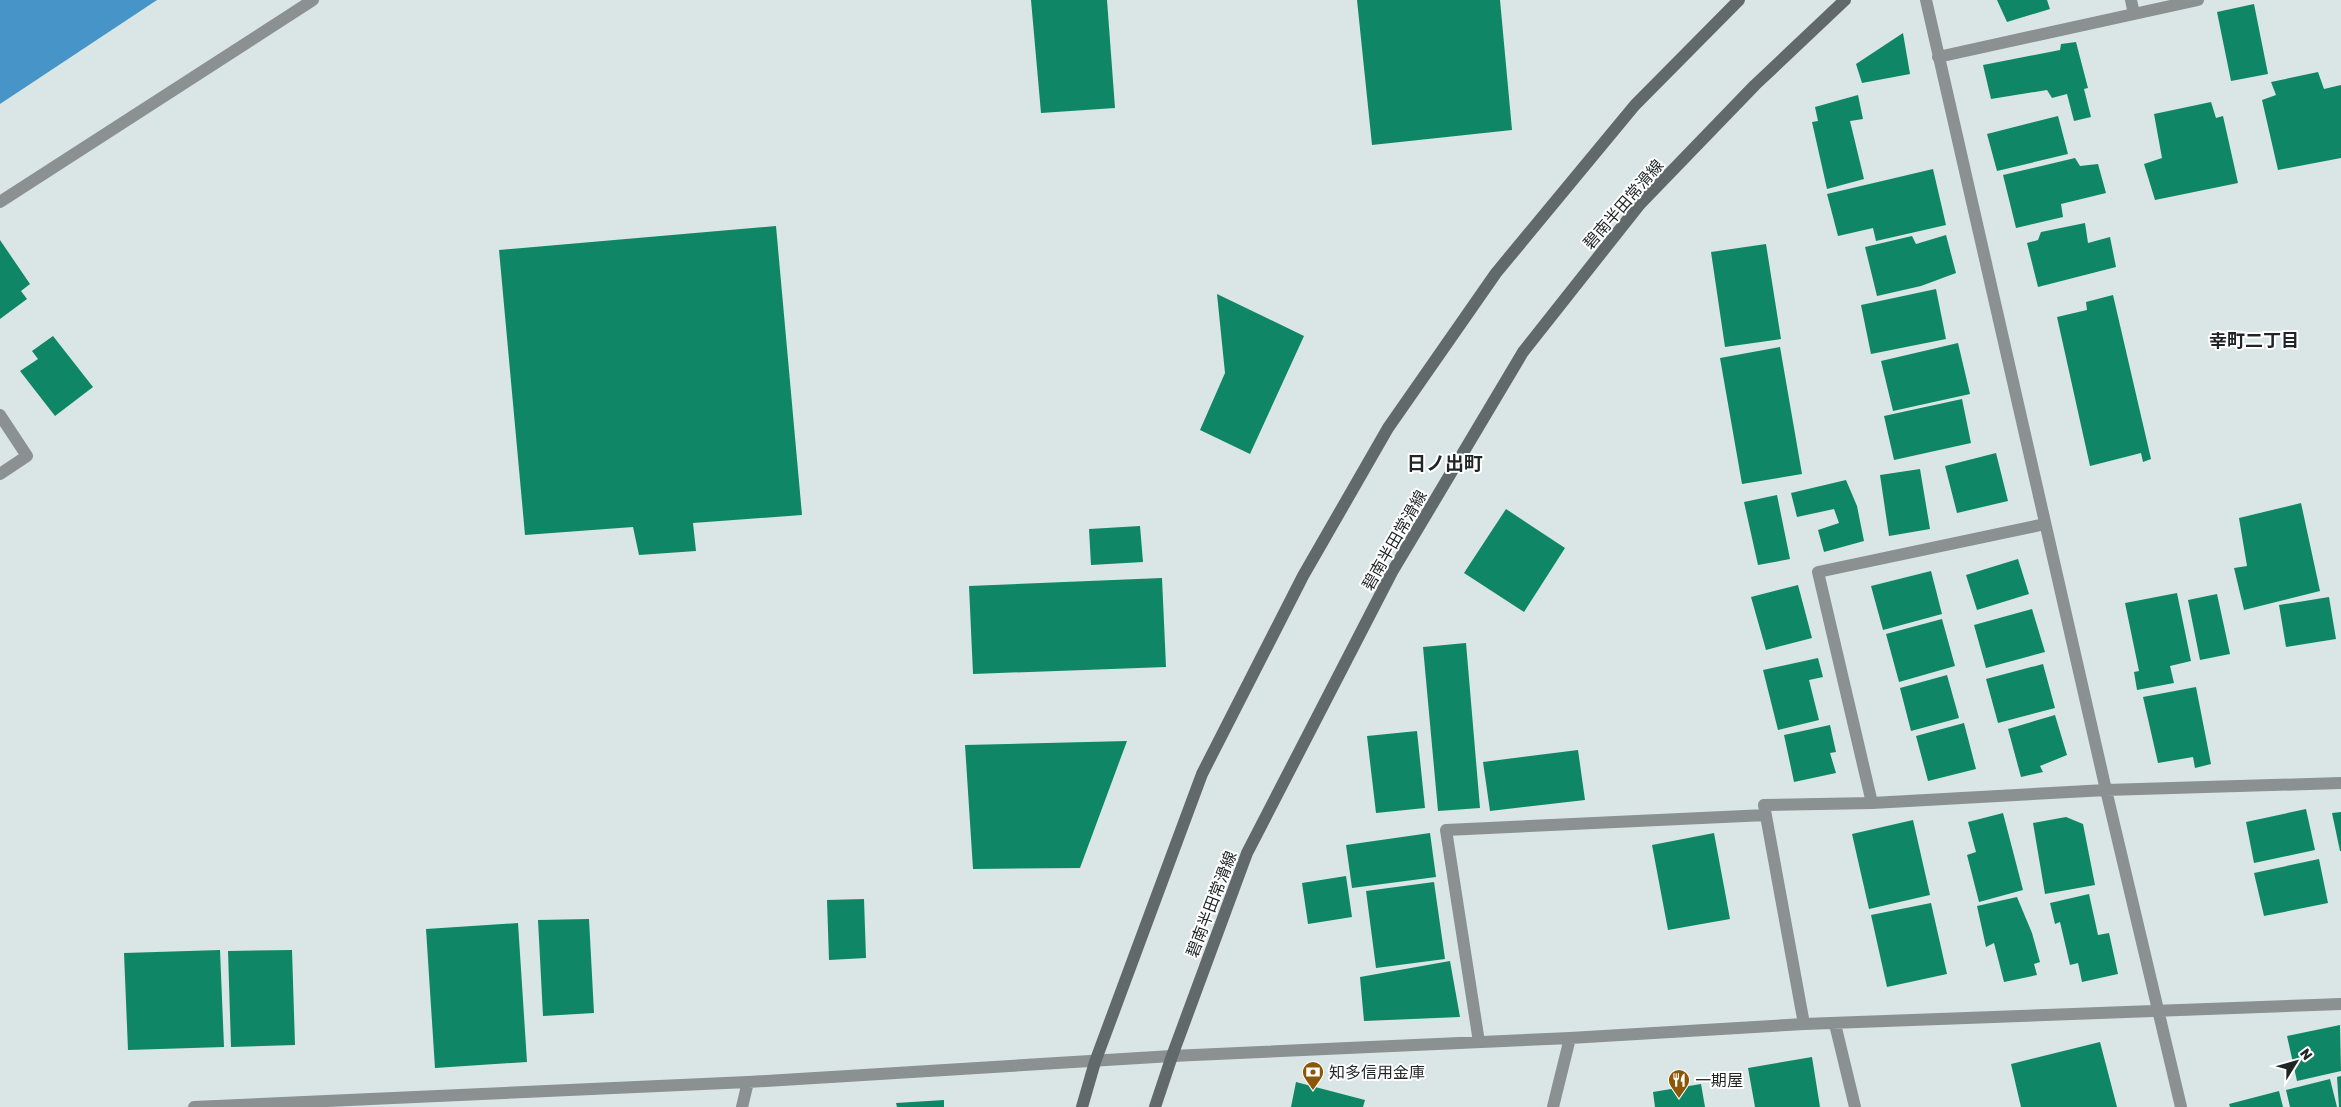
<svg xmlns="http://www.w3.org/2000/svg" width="2341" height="1107" font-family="Rubik,'Noto Sans JP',sans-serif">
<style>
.water{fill:#4794c9}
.building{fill:#0f8766}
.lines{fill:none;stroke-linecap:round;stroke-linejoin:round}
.street{stroke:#8b9091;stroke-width:12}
.secondary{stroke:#62696b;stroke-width:12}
.labels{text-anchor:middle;stroke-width:4;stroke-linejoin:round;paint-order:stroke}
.street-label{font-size:16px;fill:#1f2424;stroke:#fff}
.poi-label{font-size:16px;fill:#1f2424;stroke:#fff;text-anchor:start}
.neighbourhood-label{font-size:18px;font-weight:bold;fill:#1f2424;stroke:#fff}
.quarter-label{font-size:19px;font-weight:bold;fill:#1f2424;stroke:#fff}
</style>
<rect width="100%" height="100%" fill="#d9e6e5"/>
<path class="water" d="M0,0H157L0,104Z"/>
<path class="building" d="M1031,0H1107L1115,108L1041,113Z
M1357,0H1500L1512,130L1372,145Z
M1997,0H2047L2050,9L2007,22Z
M2254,4L2268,74L2231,81L2217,12Z
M1903,33L1910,74L1862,83L1856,64Z
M2076,42L2088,88L2084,89L2091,117L2074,121L2067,94L2052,98L2047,90L1991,99L1983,65L2060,50L2061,44Z
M2318,72L2324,89L2341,85V158L2278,170L2262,100L2276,95L2271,82Z
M1858,95L1863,119L1850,121L1864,179L1827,189L1812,122L1818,121L1815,107Z
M2211,102L2216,118L2223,116L2238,183L2155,200L2144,164L2162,158L2154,114Z
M2058,116L2068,154L1997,171L1987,134Z
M2075,158L2080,166L2098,164L2106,193L2061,204L2063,217L2016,228L2003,175Z
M1933,169L1946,225L1876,241L1873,228L1838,236L1827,194Z
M2085,223L2088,243L2110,237L2116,267L2038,287L2027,243L2038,240L2041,232Z
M776,226L802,515L693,523L696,551L639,555L633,527L525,535L499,250Z
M1946,235L1956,273L1921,286L1877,296L1865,247L1912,236L1916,244Z
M0,240L30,284L21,291L27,299L0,319Z
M1766,244L1781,339L1725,347L1711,252Z
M1936,289L1946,339L1871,354L1861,305Z
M1217,294L1304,336L1250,454L1200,430L1225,373Z
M2113,295L2151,459L2143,462L2141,453L2090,466L2057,317L2087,310L2086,302Z
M53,336L93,387L55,416L20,371L38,359L32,351Z
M1958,343L1970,394L1893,411L1881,361Z
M1780,347L1802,474L1742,484L1720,358Z
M1962,399L1971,443L1894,460L1884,416Z
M1996,453L2008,501L1957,513L1945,466Z
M1920,469L1930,529L1889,536L1880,475Z
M1846,480L1857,506L1864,541L1824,552L1818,530L1839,523L1834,509L1797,517L1791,493Z
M1777,495L1790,559L1758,565L1744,502Z
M2301,503L2320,591L2244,610L2234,568L2247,566L2239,518Z
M1506,509L1565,548L1524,612L1464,573Z
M1140,526L1143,562L1091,565L1089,529Z
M2018,559L2029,594L1977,610L1966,575Z
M1931,571L1942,614L1883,630L1871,586Z
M1162,578L1166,667L973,674L969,586Z
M1798,585L1812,638L1766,650L1751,597Z
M2177,593L2191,661L2170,666L2174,683L2137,690L2134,672L2139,671L2125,603Z
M2217,594L2230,654L2200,660L2188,600Z
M2329,597L2336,639L2286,647L2279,605Z
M2032,609L2045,652L1986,668L1974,625Z
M1942,619L1955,666L1899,682L1886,634Z
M1466,643L1480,808L1438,811L1423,647Z
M1818,658L1823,677L1809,680L1819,720L1778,730L1763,670Z
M2043,664L2055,708L1998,723L1986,679Z
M1947,675L1959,718L1911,731L1900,688Z
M2196,687L2211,764L2195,768L2193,757L2158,763L2143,697Z
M2055,715L2067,755L2040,766L2043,772L2021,777L2008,729Z
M1964,723L1976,769L1928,781L1916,736Z
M1830,725L1836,752L1830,753L1836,773L1794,782L1784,735Z
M1417,731L1425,808L1376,813L1367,736Z
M1127,741L1080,868L973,869L965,745Z
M1578,750L1585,800L1490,811L1483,762Z
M2306,809L2315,850L2254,863L2246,822Z
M2341,812V851H2340L2332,813Z
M2003,813L2023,890L1979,902L1967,855L1976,852L1968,822Z
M2066,817L2083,824L2095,885L2045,894L2033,823Z
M1913,820L1930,895L1869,909L1852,834Z
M1430,833L1436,877L1352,888L1346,845Z
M1714,833L1730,919L1668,930L1652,845Z
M2319,859L2328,903L2264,916L2254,873Z
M1346,876L1352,917L1308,924L1302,883Z
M1434,882L1445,959L1376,968L1366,891Z
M2089,894L2098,935L2109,933L2118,974L2082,982L2078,963L2070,965L2060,922L2055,924L2050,903Z
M2017,897L2032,933L2040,962L2034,964L2037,975L2004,982L1994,943L1986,947L1977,906Z
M864,899L866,958L829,960L827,900Z
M1931,903L1947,974L1887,987L1871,915Z
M589,919L594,1013L543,1016L538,920Z
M518,923L527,1062L435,1068L426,929Z
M220,950L224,1047L128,1050L124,953Z
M292,950L295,1045L231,1047L228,951Z
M1450,961L1460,1017L1364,1021L1360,977Z
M2340,1025L2341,1071L2297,1081L2287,1036Z
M2100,1042L2117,1107H2021L2011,1064Z
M1812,1057L1820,1107H1755L1748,1068Z
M2341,1076V1107H2339L2337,1077Z
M2330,1079L2337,1107H2290L2286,1090Z
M1296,1082L1365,1100L1363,1107H1291Z
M1701,1084L1705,1107H1655L1653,1092Z
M2279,1091L2283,1107H2230L2229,1104Z
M944,1100V1107H897L896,1103Z"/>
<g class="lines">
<path class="street" d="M1926,0L2106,790L2181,1107
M2131,0L2134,14
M1938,57L2198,0
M0,202L313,0
M0,415L27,456L0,474
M1872,803L1818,572L2045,524
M1804,1024L1764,805L1872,803L2106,790L2341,783
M1835,1024L1855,1107
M1479,1042L1446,830L1766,815
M194,1107L748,1082L1172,1056L1570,1038L1804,1024L2341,1004
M742,1107L748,1082
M1553,1107L1570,1038"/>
<path class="secondary" d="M1082,1107L1095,1062L1202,774L1303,576L1388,428L1496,273L1635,105L1739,0
M1155,1107L1172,1056L1247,853L1392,572L1523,352L1640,204L1755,85L1845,0"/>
</g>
<defs>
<g id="bank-pin" transform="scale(1.125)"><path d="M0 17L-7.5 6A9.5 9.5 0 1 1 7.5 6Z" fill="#8b5605" stroke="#fff"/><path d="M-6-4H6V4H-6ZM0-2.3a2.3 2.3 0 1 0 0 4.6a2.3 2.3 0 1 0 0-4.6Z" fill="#fff"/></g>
<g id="restaurant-pin" transform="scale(1.125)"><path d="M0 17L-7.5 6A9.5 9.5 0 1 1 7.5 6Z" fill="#8b5605" stroke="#fff"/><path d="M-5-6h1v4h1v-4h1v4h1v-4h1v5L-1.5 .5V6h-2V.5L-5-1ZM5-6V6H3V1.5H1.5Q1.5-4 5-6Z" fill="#fff"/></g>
</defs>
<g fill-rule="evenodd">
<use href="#bank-pin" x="1313" y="1072"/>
<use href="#restaurant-pin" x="1679" y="1080"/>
</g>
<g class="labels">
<g class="street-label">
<text transform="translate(1623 204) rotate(-49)" y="6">碧南半田常滑線</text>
<text transform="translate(1394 540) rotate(-60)" y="6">碧南半田常滑線</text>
<text transform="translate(1211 904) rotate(-69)" y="6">碧南半田常滑線</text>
</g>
<g class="poi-label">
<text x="1329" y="1078">知多信用金庫</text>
<text x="1695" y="1086">一期屋</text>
</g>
<g class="neighbourhood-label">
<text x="2254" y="347">幸町二丁目</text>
</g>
<g class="quarter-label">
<text x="1445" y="470">日ノ出町</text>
</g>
</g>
<g transform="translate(2296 1062) rotate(53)" stroke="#ffffff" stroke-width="4" paint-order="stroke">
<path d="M0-4L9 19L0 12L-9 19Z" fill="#1f2424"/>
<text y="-8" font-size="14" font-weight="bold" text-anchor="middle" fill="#1f2424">N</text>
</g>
</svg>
